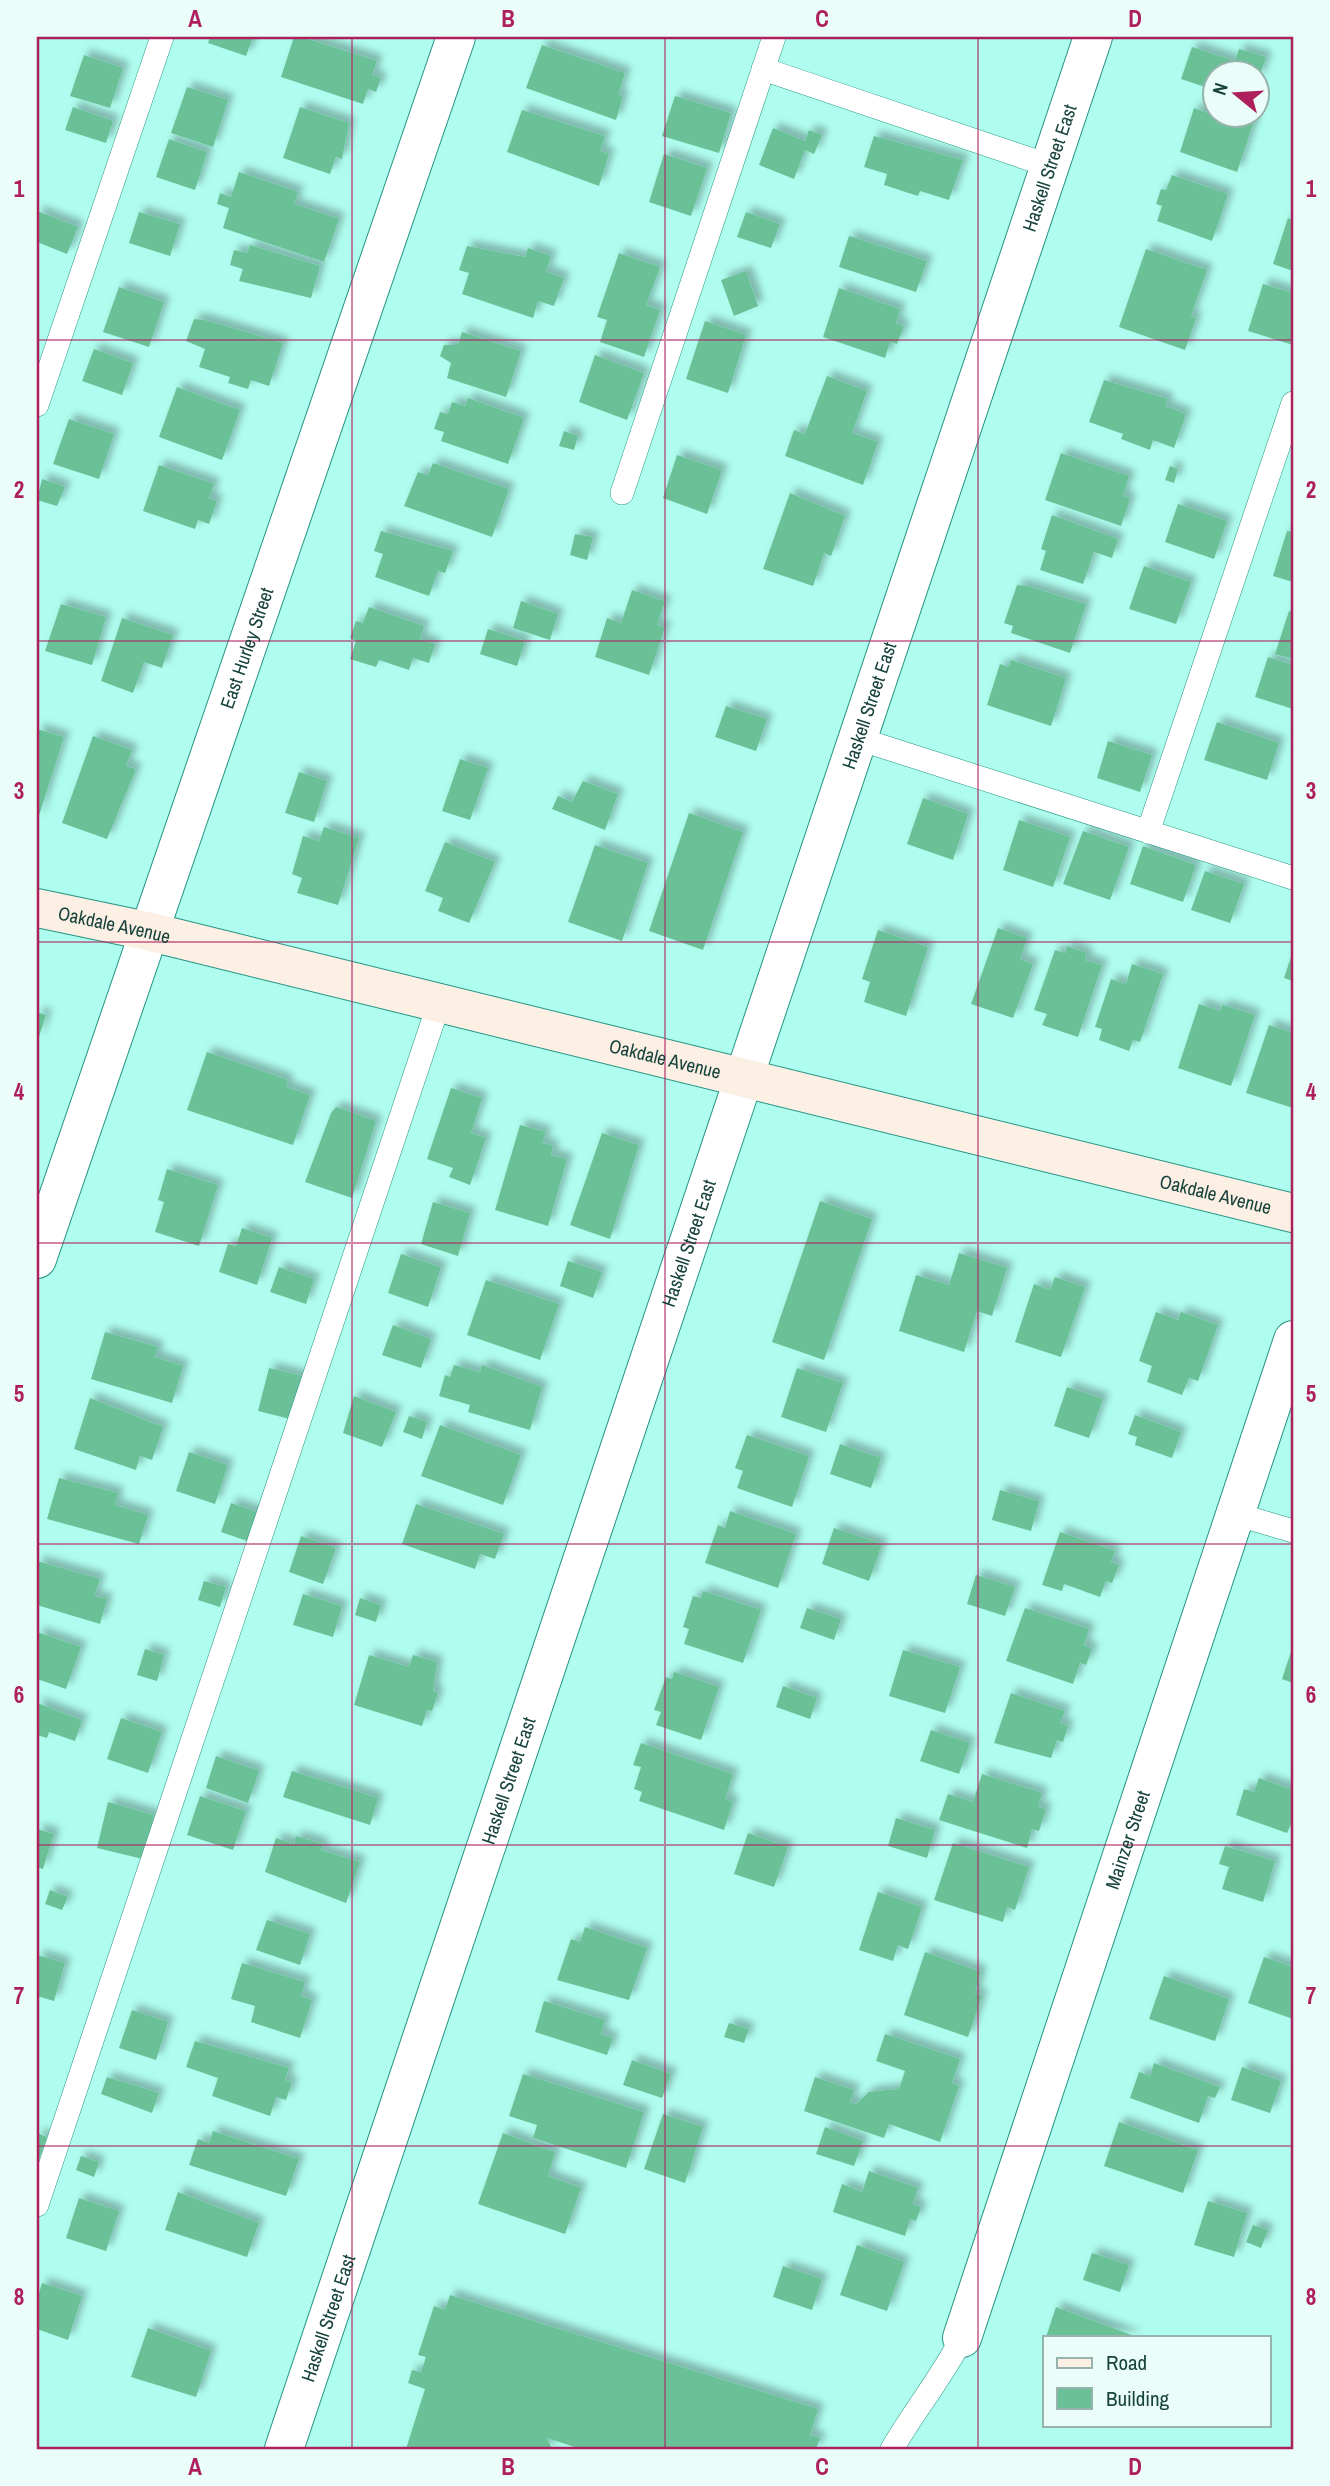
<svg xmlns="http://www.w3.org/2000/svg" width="1330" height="2486" font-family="'Archivo Narrow',sans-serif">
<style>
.building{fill:#6bc197;filter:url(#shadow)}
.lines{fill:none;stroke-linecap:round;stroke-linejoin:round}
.lane-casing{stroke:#249484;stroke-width:24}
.street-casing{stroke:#249484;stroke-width:40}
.secondary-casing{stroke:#249484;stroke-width:40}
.lane{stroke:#fff;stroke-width:23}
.street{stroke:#fff;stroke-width:38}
.secondary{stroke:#fcefe4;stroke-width:38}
.grid{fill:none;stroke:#ad205d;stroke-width:2;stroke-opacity:0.55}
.labels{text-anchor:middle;stroke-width:5;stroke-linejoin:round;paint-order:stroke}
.street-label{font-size:19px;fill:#18443d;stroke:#ebfdf9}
.neatline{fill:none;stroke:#ad205d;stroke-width:2.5}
.grid-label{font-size:23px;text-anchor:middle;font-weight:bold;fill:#ad205d}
</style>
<defs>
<filter id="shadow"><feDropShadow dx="6" dy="-6" stdDeviation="3.5" flood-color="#0004"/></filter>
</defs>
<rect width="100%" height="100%" fill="#affdee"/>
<path class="building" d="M210,37H253L246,56L208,43Z
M294,37H302L377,61L372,75L381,78L376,92L368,89L363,104L281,77Z
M542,45L625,73L618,95L623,96L616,120L526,88Z
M1192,47L1235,61L1239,49L1266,57L1257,84L1256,74H1214V90L1181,79Z
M84,55L123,68L110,108L70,96Z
M187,87L228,100L213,147L171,133Z
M675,96L731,113L719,153L662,136Z
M73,107L113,121L106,143L65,130Z
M300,107L349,123L342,159L336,157L330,174L283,158Z
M1194,108L1225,119L1226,116H1238L1254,121L1237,172L1180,152Z
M522,110L605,136L600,151L609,154L599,186L507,152Z
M773,128L805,141L809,130L822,135L814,154L805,150L794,179L759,165Z
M874,136L963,160L949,200L920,191L918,196L884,185L887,174L864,167Z
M169,139L207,152L195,190L156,177Z
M664,154L707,168L691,216L649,202Z
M239,172L298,192L294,204L339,219L324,262L223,228L229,208L217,204L220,193L231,197Z
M1172,175L1228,194L1212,241L1157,221L1162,206L1156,204L1161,189L1166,190Z
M37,211L78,227L67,254L37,242Z
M139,212L180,224L170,256L129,243Z
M746,212L780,224L771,248L737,237Z
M1288,218L1293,220V271L1273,264Z
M849,236L927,261L916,292L839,267Z
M250,245L320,266L311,298L239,281L243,269L230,265L234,250L247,253Z
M467,246L525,257L528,248L551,256L546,272L564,278L554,306L538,301L533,318L462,294L469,273L459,270Z
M1146,249L1207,270L1191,316L1196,318L1185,350L1119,327Z
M619,253L660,267L646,305L660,310L644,357L600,342L607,320L597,317Z
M746,271L758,306L734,316L721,280Z
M1263,284L1293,293V345L1248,331Z
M119,287L164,302L149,347L103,332Z
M839,288L900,309L896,323L904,326L897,344L890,342L885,358L823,337Z
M194,319L205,320L283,343L269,386L251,380L248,389L228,383L230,377L199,367L205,349L186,341Z
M705,321L746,335L728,393L686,379Z
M462,332L521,351L506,397L447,378L451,363L440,356L444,345H458Z
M94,349L133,363L122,395L82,381Z
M595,355L644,373L627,420L579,402Z
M827,376L867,391L852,433L878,442L863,485L785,456L794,430L805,434Z
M1104,380L1168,399L1165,406L1186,414L1174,448L1153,440L1150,450L1121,439L1123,434L1089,422Z
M177,387L240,410L222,460L159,437Z
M468,398L524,418L508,464L441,441L444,432L434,429L440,412L448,414L452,402L465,406Z
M69,419L114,434L99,479L53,464Z
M564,431L578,436L574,450L559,446Z
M1061,453L1129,476L1123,496L1130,499L1121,526L1045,500Z
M677,455L722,470L707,514L663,498Z
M433,463L509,489L492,537L404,506L418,472L428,475Z
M159,465L214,484L209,498L217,501L209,524L198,520L195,529L143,511Z
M1170,466L1178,469L1174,483L1165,480Z
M42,479L65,487L57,506L37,500Z
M790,493L845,516L831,556L824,553L813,586L763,569Z
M1178,504L1227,521L1214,559L1165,542Z
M1052,515L1118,539L1112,558L1094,552L1083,584L1040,570L1046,551L1041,549Z
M381,531L453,551L445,573L438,571L429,596L375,577L383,554L374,551Z
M1287,531L1293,532V582L1273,576Z
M575,534L593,537L587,560L570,555Z
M1144,566L1191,582L1176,624L1129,609Z
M1017,585L1027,586L1086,604L1070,653L1011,633L1013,626L1004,623Z
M632,590L665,601L657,625L665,627L649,675L595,657L607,618L621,623Z
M521,601L558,614L550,640L513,628Z
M61,604L106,617L92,665L45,651Z
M369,607L424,626L420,639L435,644L429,663L413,658L409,670L379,660L376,667L350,659L356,641L350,638L356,621L363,623Z
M1289,611L1293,612V659L1275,654Z
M122,618L173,635L162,668L144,662L133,693L101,681Z
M488,629L525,641L517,666L480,654Z
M1268,657L1293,665V709L1255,697Z
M1011,660L1066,678L1051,726L987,705L1000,664L1009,667Z
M726,706L767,719L756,751L715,737Z
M1217,722L1279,743L1267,780L1204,760Z
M37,729L64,737L37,822Z
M93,736L132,750L126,766L136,769L107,839L62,823Z
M1108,741L1152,755L1140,792L1097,778Z
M460,759L488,768L470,820L442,811Z
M299,772L327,781L314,822L285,813Z
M583,781L618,794L605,830L552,809L558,796L572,802Z
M923,798L968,814L953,860L907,844Z
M689,813L743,832L703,950L649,931Z
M1019,820L1070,837L1053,887L1003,870Z
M324,827L359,838L338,905L297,893L302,878L292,874L303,836L319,841Z
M1083,831L1129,847L1110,900L1063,884Z
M445,842L495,862L469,923L438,911L443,898L425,891Z
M595,845L648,863L622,941L568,922Z
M1143,846L1196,865L1183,902L1130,884Z
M1205,871L1244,884L1230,923L1191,910Z
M998,928L1027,938L1020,959L1033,964L1013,1018L971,1004Z
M878,930L928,947L906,1016L864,1002L870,982L862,979Z
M1067,946L1087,953L1085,960L1102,965L1078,1037L1042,1025L1047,1014L1034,1010L1055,950L1065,953Z
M1293,951V981L1284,978Z
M1132,964L1163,974L1140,1042L1133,1040L1129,1051L1099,1040L1102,1029L1095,1027L1111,979L1126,984Z
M1199,1004L1220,1011L1223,1005L1255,1015L1231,1086L1178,1068Z
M37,1012L46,1015L37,1043Z
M1269,1025L1293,1033V1108L1246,1093Z
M207,1052L288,1080L286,1087L310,1095L293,1145L187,1110Z
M451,1088L482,1098L471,1133L486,1138L470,1185L449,1177L453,1168L427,1159Z
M336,1107L376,1121L352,1198L305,1182L331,1113Z
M520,1125L546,1132L542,1143L553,1146L551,1155L567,1159L548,1226L495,1210Z
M602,1133L639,1145L610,1239L570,1225Z
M167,1169L218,1185L199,1246L155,1232L164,1202L158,1200Z
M820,1201L872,1219L824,1360L772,1342Z
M433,1202L470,1213L458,1256L421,1244Z
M242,1228L272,1238L257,1285L219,1272L228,1244L236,1246Z
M959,1253L1007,1268L992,1316L977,1311L964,1352L899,1331L916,1275L949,1285Z
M401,1254L441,1267L428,1307L388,1293Z
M568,1261L602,1272L593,1298L560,1286Z
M279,1267L314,1279L306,1304L270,1292Z
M1055,1277L1085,1287L1061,1357L1015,1342L1034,1284L1050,1290Z
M486,1280L559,1304L540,1360L467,1335Z
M1156,1312L1178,1320L1181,1312L1218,1325L1198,1381L1189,1378L1182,1395L1147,1382L1152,1366L1139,1361Z
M393,1325L431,1339L421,1368L382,1355Z
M105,1332L158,1347L155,1357L183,1366L172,1403L91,1379Z
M454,1365L480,1372L482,1365L542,1387L530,1430L468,1412L470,1405L439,1396L445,1375L450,1377Z
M269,1368L307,1377L290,1419L258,1411Z
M797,1368L843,1383L826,1432L781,1417Z
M1067,1387L1103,1399L1089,1438L1054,1426Z
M354,1396L396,1412L382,1447L343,1433Z
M90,1398L163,1427L152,1460L140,1456L136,1470L74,1449Z
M1135,1415L1181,1432L1172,1458L1135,1445L1137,1437L1128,1434Z
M409,1416L427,1422L422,1439L403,1432Z
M440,1425L521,1455L503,1505L421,1476Z
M747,1435L809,1456L792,1507L737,1488L743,1471L735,1468Z
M840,1444L881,1458L871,1488L830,1474Z
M189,1452L228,1465L215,1504L176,1491Z
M59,1478L118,1493L115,1505L148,1515L139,1544L47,1519Z
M1000,1490L1039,1501L1031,1531L992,1520Z
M231,1503L266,1515L256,1544L221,1532Z
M416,1504L504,1534L495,1559L480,1554L475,1569L402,1544Z
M730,1511L796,1534L778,1588L705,1563L718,1525L725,1528Z
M834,1528L882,1544L869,1581L822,1564Z
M1060,1532L1115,1551L1111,1562L1119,1565L1112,1583L1106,1581L1100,1597L1064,1584L1062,1591L1042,1585Z
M301,1536L336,1548L323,1584L289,1572Z
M37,1561L100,1579L94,1596L107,1599L100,1624L37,1605Z
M976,1575L1015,1587L1005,1616L967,1604Z
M204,1581L226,1587L220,1607L198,1600Z
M703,1591L761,1610L743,1663L684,1644L689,1629L683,1627L693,1596L701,1598Z
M303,1594L342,1606L333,1637L293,1625Z
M360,1598L381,1605L376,1622L355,1615Z
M807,1608L841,1619L834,1640L800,1628Z
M1025,1608L1089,1629L1084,1645L1092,1649L1086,1665L1080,1663L1073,1684L1006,1661Z
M37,1632L81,1647L66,1689L37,1679Z
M1293,1646V1683L1282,1679Z
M145,1649L164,1655L157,1681L137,1675Z
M903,1650L960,1667L945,1713L889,1696Z
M369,1655L409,1667L413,1655L437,1662L433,1691L438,1693L432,1711L427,1710L422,1726L354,1705Z
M674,1672L719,1687L701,1740L656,1725L661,1712L654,1710L666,1677L672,1679Z
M783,1686L817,1698L810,1719L776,1707Z
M1011,1693L1065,1711L1060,1723L1068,1726L1063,1742L1057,1740L1051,1758L994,1743Z
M37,1703L82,1720L75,1741L49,1732L47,1738L37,1735Z
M121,1718L162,1732L148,1773L107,1759Z
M931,1730L970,1743L959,1774L920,1761Z
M641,1743L733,1774L725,1799L733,1802L724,1830L639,1801L642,1792L634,1789L641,1767L633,1765Z
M216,1756L259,1771L248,1803L206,1788Z
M292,1771L378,1798L370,1825L283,1797Z
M982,1774L1042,1793L1038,1807L1046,1809L1039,1831L1032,1829L1027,1848L939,1820L948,1794L973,1802Z
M1259,1778L1293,1790V1819L1287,1833L1236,1815L1244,1789L1254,1792Z
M200,1796L246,1811L233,1850L187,1835Z
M108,1802L154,1815L143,1859L97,1848Z
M896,1818L935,1830L927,1858L888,1846Z
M37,1829L54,1834L43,1869L37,1867Z
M748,1833L788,1847L774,1887L734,1874Z
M296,1836L323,1844L321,1850L360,1862L346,1903L265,1872L276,1838L294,1844Z
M953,1843L1029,1867L1015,1910L1007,1907L1003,1922L934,1900Z
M1225,1846L1275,1861L1263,1902L1222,1889L1229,1867L1219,1864Z
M50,1890L68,1897L62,1910L45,1904Z
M878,1892L922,1907L908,1949L898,1945L893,1961L859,1950Z
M267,1920L310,1934L300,1965L256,1950Z
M585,1927L647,1948L629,2000L557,1980L571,1939L580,1942Z
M925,1952L981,1972L975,1993L982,1996L968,2037L904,2015Z
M37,1955L65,1963L54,2001L37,1996Z
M1264,1957L1293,1967V2019L1248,2003Z
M242,1963L305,1982L301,1996L312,2000L300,2038L251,2022L255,2006L231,1999Z
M1164,1976L1229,1999L1215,2041L1149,2019Z
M544,2001L605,2020L601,2034L613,2038L607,2055L535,2032Z
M132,2010L168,2022L156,2060L119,2048Z
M729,2023L749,2029L744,2043L724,2037Z
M885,2034L960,2059L952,2083L959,2086L940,2142L889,2124L884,2138L804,2111L815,2077L854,2090L850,2102L856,2104L869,2092L899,2089L905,2071L876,2061Z
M195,2041L289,2068L285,2080L292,2082L286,2100L276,2097L270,2116L212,2096L218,2078L186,2067Z
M632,2060L671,2074L662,2098L623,2085Z
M1154,2063L1220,2087L1215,2098L1208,2096L1199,2123L1130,2098L1139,2072L1150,2076Z
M1242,2067L1281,2081L1270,2113L1231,2100Z
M523,2074L644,2112L626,2168L533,2138L537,2125L509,2116Z
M107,2077L159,2093L152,2113L101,2094Z
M663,2114L703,2127L685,2183L644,2169Z
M1119,2122L1198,2150L1183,2193L1104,2166Z
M825,2127L863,2141L854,2166L816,2154Z
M213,2131L299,2159L286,2196L189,2165L198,2139L209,2143Z
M37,2133L47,2137L39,2160H37Z
M503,2133L555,2152L548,2176L581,2188L565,2234L478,2204Z
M81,2156L99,2162L94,2177L76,2170Z
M869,2171L918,2188L913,2204L921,2207L916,2221L910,2219L905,2236L833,2212L842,2184L862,2192Z
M178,2192L259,2223L247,2257L165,2230Z
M79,2198L119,2211L106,2251L66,2238Z
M1208,2201L1247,2213L1234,2257L1194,2245Z
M1253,2225L1268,2230L1261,2248L1246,2242Z
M857,2245L904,2262L887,2311L840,2295Z
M1092,2253L1129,2265L1120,2292L1083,2280Z
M783,2266L822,2279L812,2310L773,2297Z
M42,2283L82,2296L68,2340L37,2329V2300Z
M450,2295L818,2409L810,2435L820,2438L816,2449H581L547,2438L552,2449H406L425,2389L408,2383L412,2370L421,2372L426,2357L418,2355L434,2306L445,2310Z
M1056,2307L1137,2337H1046Z
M148,2328L211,2351L196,2397L131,2377Z"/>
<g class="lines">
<g class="lane-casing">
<path id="lane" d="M763,69L1050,166
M37,405L162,37
M622,493L774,37
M859,739L1293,878
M1148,832L1293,403
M1235,1514L1293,1531
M37,2205L439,1003
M892,2449C914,2411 942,2377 962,2338"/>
</g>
<g class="street-casing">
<g id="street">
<path id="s1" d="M37,1259L456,37"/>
<path id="s2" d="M962,2338L1293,1340"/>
<path id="s3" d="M284,2449L1093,37"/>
</g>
</g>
<g class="secondary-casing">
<g id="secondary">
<path id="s4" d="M37,908L147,931L1293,1213"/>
</g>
</g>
<use href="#lane" class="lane"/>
<use href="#street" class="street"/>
<use href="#secondary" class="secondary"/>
</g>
<path class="grid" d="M352,37V2449M665,37V2449M978,37V2449M37,340H1293M37,641H1293M37,942H1293M37,1243H1293M37,1544H1293M37,1845H1293M37,2146H1293"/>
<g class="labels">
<g class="street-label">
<text dy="7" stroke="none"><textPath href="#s3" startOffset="2406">Haskell Street East</textPath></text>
<text dy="7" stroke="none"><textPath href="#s1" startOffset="646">East Hurley Street</textPath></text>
<text dy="7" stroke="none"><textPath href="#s3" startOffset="1839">Haskell Street East</textPath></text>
<text dy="7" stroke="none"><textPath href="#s4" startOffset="79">Oakdale Avenue</textPath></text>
<text dy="7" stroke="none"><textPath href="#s4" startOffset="646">Oakdale Avenue</textPath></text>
<text dy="7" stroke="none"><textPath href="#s4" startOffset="1213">Oakdale Avenue</textPath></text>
<text dy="7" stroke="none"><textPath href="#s3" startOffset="1272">Haskell Street East</textPath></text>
<text dy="7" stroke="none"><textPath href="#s3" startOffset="705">Haskell Street East</textPath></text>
<text dy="7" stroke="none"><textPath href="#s2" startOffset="525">Mainzer Street</textPath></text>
<text dy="7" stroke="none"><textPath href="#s3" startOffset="138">Haskell Street East</textPath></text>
</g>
</g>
<rect width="1330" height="2486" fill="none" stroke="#ebfdf9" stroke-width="77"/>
<rect x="1043" y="2336" width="228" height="91" fill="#ebfdf9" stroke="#97b3ae" stroke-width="2"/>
<rect x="1057" y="2358" width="35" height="10" fill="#fcefe4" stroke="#97b3ae" stroke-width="2"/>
<text x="1106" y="2370" font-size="21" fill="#18443d">Road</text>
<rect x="1057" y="2388" width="35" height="21" fill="#6bc197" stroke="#97b3ae" stroke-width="2"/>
<text x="1106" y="2406" font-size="21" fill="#18443d">Building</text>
<g transform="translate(1236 94) rotate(288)"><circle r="33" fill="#ebfdf9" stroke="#97b3ae" stroke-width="2"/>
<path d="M0-5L12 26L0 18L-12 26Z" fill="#ad205d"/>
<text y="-10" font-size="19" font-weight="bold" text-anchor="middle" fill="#18443d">N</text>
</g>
<rect x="38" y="38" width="1254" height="2410" class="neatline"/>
<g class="grid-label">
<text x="195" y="27">A</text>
<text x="508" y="27">B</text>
<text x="822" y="27">C</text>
<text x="1135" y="27">D</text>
<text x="19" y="197">1</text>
<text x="1311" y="197">1</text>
<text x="19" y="498">2</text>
<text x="1311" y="498">2</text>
<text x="19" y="799">3</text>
<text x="1311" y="799">3</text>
<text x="19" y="1100">4</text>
<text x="1311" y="1100">4</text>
<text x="19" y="1402">5</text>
<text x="1311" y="1402">5</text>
<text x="19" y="1703">6</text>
<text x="1311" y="1703">6</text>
<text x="19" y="2004">7</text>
<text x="1311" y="2004">7</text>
<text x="19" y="2305">8</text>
<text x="1311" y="2305">8</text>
<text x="195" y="2475">A</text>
<text x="508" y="2475">B</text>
<text x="822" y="2475">C</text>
<text x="1135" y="2475">D</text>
</g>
</svg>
